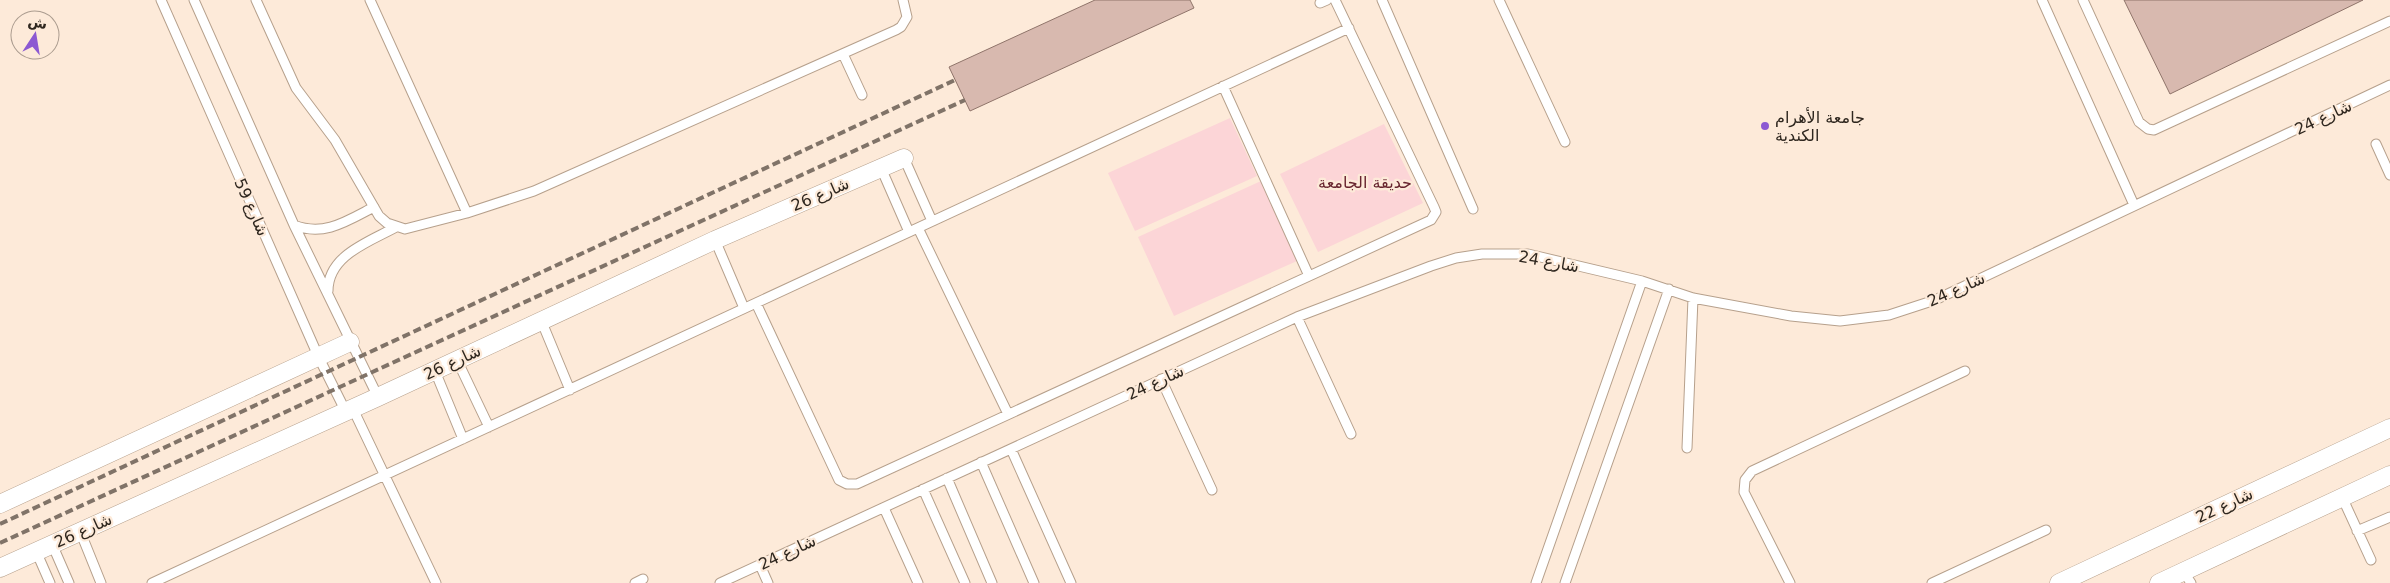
<svg xmlns="http://www.w3.org/2000/svg" width="2390" height="583" font-family="'DejaVu Sans','Noto Sans Arabic',sans-serif">
<style>
.green{fill:#fcd5d7}
.building{fill:#d8b9af;stroke:#8f746a}
.lines{fill:none;stroke-linecap:round;stroke-linejoin:round}
.service-casing{stroke:#b6a08c;stroke-width:11}
.minor-casing{stroke:#b6a08c;stroke-width:19}
.service{stroke:#fff;stroke-width:9}
.minor{stroke:#fff;stroke-width:18}
.rail{stroke:#807368;stroke-width:4;stroke-dasharray:8 4;stroke-linecap:butt}
.poi-dot{fill:#8c59d2;stroke:#fdead9;stroke-width:2}
.labels{text-anchor:middle;stroke-width:4.5;stroke-linejoin:round;paint-order:stroke}
.poi-label{font-size:16px;fill:#2f271f;stroke:#fdead9;text-anchor:start}
.street-label{font-size:16px;fill:#2f271f;stroke:#fdead9}
.park-label{font-size:16px;fill:#68252f;stroke:#fdead9}
</style>
<rect width="100%" height="100%" fill="#fdead9"/>
<path class="green" d="M1230,118L1257,176L1135,231L1108,173Z
M1384,124L1423,203L1318,252L1280,174Z
M1261,181L1297,261L1174,316L1138,237Z"/>
<path class="building" d="M1095,0H1190L1194,8L970,111L949,67Z
M2124,0H2363L2170,94Z"/>
<g class="lines">
<g class="service-casing">
<path id="service" d="M161,0L319,358L346,412
M194,0L294,225L378,397
M256,0L296,88L335,140L379,216L387,223L405,229L467,213L534,191L896,30L901,27L907,17L903,0
M370,0L467,213
M1382,0L1473,209
M1499,0L1565,142
M2042,0L2134,205
M2083,0L2139,122L2148,129L2154,130L2390,21
M1320,3L1327,0
M843,54L862,95
M1223,86L1309,276
M2376,144L2390,175
M904,158L932,221
M881,168L909,232
M294,225C324,237 347,221 374,207
M918,228L1008,414
M715,240L744,308
M328,291C328,255 369,242 396,227
M756,303L839,480L847,484H857L1431,220L1436,212L1434,207L1335,0
M1297,317L1351,434
M541,320L570,390
M457,360L489,427
M435,371L463,439
M1161,379L1212,490
M353,409L436,583
M1687,448L1693,298
M1011,449L1071,583
M981,462L1034,583
M947,478L992,583
M923,489L965,583
M2342,497L2371,560
M884,508L918,583
M80,531L101,583
M2357,531L2390,517
M52,544L69,583
M36,551L50,583
M760,565L768,583
M2183,571L2191,583
M152,583L1349,28
M635,583L643,579
M720,583L1297,317L1431,266L1456,258L1482,254H1528L1642,281L1693,298L1791,316L1840,321L1889,315L1935,300L2390,85
M1536,583L1642,281
M1565,583L1669,289
M1790,583L1744,492L1745,480L1752,471L1965,371
M1932,583L2046,530"/>
</g>
<g class="minor-casing">
<path id="minor" d="M0,504L350,342
M0,568L378,397L715,240L904,158
M2059,583L2390,428
M2159,583L2390,475"/>
</g>
<use href="#service" class="service"/>
<use href="#minor" class="minor"/>
<path class="rail" d="M0,524L955,80
M0,543L965,100"/>
</g>
<circle class="poi-dot" cx="1765" cy="126" r="5"/>
<g class="labels">
<g class="poi-label">
<text x="1775" y="123">جامعة الأهرام<tspan x="1775" dy="18">الكندية</tspan></text>
</g>
<g class="street-label">
<text transform="translate(2323 117) rotate(-25)" y="6">شارع 24</text>
<text transform="translate(820 194) rotate(-23)" y="6">شارع 26</text>
<text transform="translate(252 207) rotate(66)" y="6">شارع 59</text>
<text transform="translate(1549 261) rotate(10)" y="6">شارع 24</text>
<text transform="translate(1956 289) rotate(-24)" y="6">شارع 24</text>
<text transform="translate(452 362) rotate(-25)" y="6">شارع 26</text>
<text transform="translate(1155 382) rotate(-25)" y="6">شارع 24</text>
<text transform="translate(2224 505) rotate(-25)" y="6">شارع 22</text>
<text transform="translate(83 530) rotate(-24)" y="6">شارع 26</text>
<text transform="translate(787 552) rotate(-25)" y="6">شارع 24</text>
</g>
<g class="park-label">
<text x="1365" y="188">حديقة الجامعة</text>
</g>
</g>
<g transform="translate(35 35) rotate(12)"><circle r="24" fill="#fdead9" stroke="#ab9c8f"/>
<path d="M0-4L9 19L0 12L-9 19Z" fill="#8c59d2"/>
<text y="-8" font-size="14" font-weight="bold" text-anchor="middle" fill="#2f271f">ش</text>
</g>
</svg>
